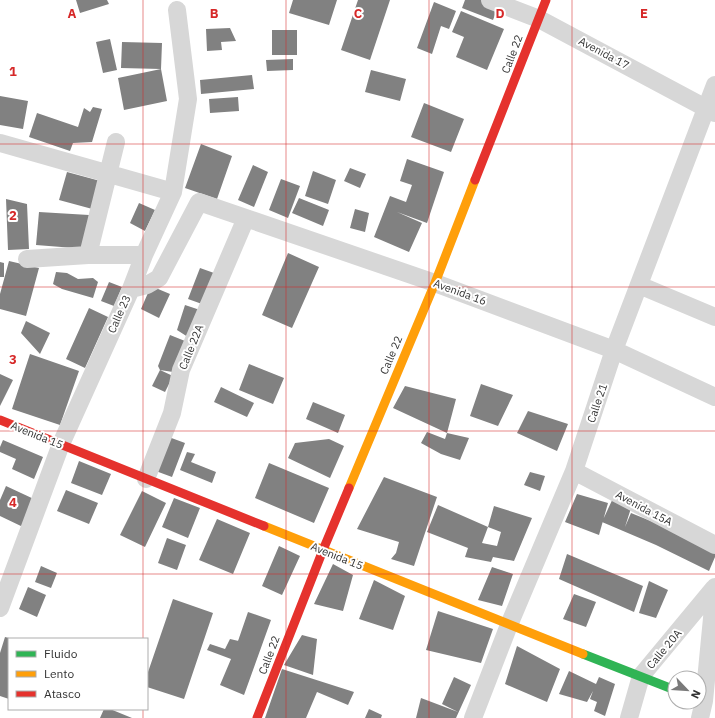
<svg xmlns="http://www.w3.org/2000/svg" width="715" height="718" font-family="'IBM Plex Sans',sans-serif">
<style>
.building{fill:#818181}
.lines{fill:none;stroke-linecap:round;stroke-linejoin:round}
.street{stroke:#d7d7d7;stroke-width:18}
.fast{stroke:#30b455;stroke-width:9}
.slow{stroke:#ff9f0a;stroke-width:9}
.jam{stroke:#e5322d;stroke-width:9}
.grid{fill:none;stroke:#d62828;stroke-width:1;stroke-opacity:0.55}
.labels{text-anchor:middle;stroke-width:4;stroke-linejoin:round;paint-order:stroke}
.street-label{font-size:11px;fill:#333;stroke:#fff}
.grid-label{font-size:13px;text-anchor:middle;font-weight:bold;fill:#d62828;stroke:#fff;stroke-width:4;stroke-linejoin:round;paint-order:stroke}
</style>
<rect width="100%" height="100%" fill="#fff"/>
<path class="building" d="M76,0H107L109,4L80,13Z
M293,0H337L329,25L289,13Z
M358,0H390L370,60L341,50Z
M465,0H496L500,2L493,20L462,8Z
M434,2L456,11L449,29L441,26L432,54L417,48Z
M461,11L504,29L487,70L456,57L464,37L452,32Z
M230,28L236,41L221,42L222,50L207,51L206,29Z
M272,30H297V55H272Z
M110,39L117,70L103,73L96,42Z
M122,42L162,43L161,69L167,101L124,110L118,78L161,69L121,68Z
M293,59V70L267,71L266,60Z
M371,70L406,79L400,101L365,92Z
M252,75L254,89L201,94L200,80Z
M0,96L28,101L23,129L0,125Z
M238,97L239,111L210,113L209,99Z
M424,103L464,119L451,152L411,137Z
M93,107L102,109L92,142L73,143L70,151L29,137L37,113L78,127L84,108L90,112Z
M201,144L232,156L217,199L185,188Z
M407,159L444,172L427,223L397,212L422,223L409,252L374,237L390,196L406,202L412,185L400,181Z
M253,165L268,172L254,207L238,200Z
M350,168L366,174L360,188L344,181Z
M313,171L336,180L328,204L305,196Z
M67,172L104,182L96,210L59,200Z
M281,179L300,186L288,218L269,210Z
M299,198L329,210L323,226L292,213Z
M6,199L27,204L29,249L8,250Z
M139,203L155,210L145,231L130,223Z
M355,209L369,213L365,232L350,228Z
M39,212L89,215L87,249L36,245Z
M288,253L319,267L292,328L262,315Z
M9,261L39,268L26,316L0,309V294Z
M0,262L4,263V277H0Z
M200,268L214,273L202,304L188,299Z
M56,272L67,273L78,279L93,278L98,282L93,298L62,289L53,284Z
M109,282L122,287L114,306L101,301Z
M151,286L170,294L159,318L141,309Z
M185,305L200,310L191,339L177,330Z
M89,308L108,317L85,368L66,359Z
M26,321L50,333L40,354L21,333Z
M170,335L185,341L173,372L160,370L158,366Z
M30,354L79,371L60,425L12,409Z
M249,364L284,378L273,404L239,390Z
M160,370L173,376L165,392L152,386Z
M0,374L13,380L0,406Z
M481,384L513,395L498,426L470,416Z
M405,386L456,399L447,433L393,408Z
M221,387L254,403L247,417L214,402Z
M313,402L345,415L338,433L306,419Z
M528,411L568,424L557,451L517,433Z
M427,432L445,439L447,433L469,438L460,460L441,454L421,443Z
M166,436L185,443L172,477L153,470Z
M329,439L344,446L330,478L288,458L295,443Z
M3,440L43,457L34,479L12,469L16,459L0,452V447Z
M187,452L195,454L191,462L216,472L212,483L180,470Z
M79,461L111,474L102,495L71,483Z
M269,463L329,488L314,523L255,498Z
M530,472L545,476L540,491L524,485Z
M384,477L437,497L414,566L391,559L396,553L399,542L357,529Z
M6,486L36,500L23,527L0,516V500Z
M66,490L98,503L89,524L57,511Z
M142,491L166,503L145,547L120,535Z
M577,494L608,503L599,535L565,522Z
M614,496L632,505L625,527L631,513L663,526L715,551V557L709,571L656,545L602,522Z
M174,498L200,508L188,538L162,527Z
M438,505L488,527L482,543L497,546L501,532L488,527L494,506L532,518L514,561L493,557L491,562L465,557L468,548L427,532Z
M217,519L250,533L233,574L199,560Z
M167,538L186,545L177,570L158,563Z
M279,546L300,556L282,595L262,586Z
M567,554L643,586L634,612L559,579Z
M333,564L353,575L343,611L314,604Z
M41,566L57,573L51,588L35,582Z
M492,567L513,574L502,606L478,600Z
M374,580L405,596L393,630L359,619Z
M649,581L668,590L656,618L639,613Z
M28,587L46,595L37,617L19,609Z
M574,594L596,602L586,627L563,619Z
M173,599L213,613L184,699L147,687V675Z
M438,611L493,629L481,663L426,650Z
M248,612L271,620L244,695L220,685L231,659L207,650L210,644L225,649L230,639L243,642L238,641Z
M302,635L317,639L313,675L284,665Z
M5,637L9,638V699L0,696V653Z
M517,646L560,669L547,702L505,684Z
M282,669L354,692L348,705L317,692L306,718H265Z
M569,671L596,684L599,677L615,684L605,716L594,711L597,702L590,699L593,691L587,702L559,694Z
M454,677L471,685L456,718H416L421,698L458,712L442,704Z
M104,709H110L132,718H100Z
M369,709L382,715L381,718H365Z"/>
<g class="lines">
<path class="street" d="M490,0L539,19L715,113
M0,143L173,192
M88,255L116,142
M27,259L88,255H144
M639,285L715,317
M131,289L147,285L159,278L199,202L435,283L614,350L715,397
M574,471L715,545
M146,479L172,413L181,370L246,218
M0,608L61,444L131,289L144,255L173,192L188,99L177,10
M473,718L509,625L574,471L614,350L715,85
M629,718L641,676L714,588
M700,718L704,701L715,587"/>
<path class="fast" d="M583,654L675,690"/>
<path class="slow" d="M349,488L435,283L475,180
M264,526L583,654"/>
<path class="jam" d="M475,180L546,0
M0,420L264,526
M257,718L323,550L349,488"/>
</g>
<path class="grid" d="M143,0V639M286,0V718M429,0V718M572,0V718M0,144H715M0,287H715M0,431H715M0,574H715M143,709V718"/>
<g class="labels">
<g class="street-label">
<text transform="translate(604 53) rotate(28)" y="4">Avenida 17</text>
<text transform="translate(512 54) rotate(-69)" y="4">Calle 22</text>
<text transform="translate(460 292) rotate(20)" y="4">Avenida 16</text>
<text transform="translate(119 314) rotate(-66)" y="4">Calle 23</text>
<text transform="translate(191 347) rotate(-68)" y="4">Calle 22A</text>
<text transform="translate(391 355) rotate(-67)" y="4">Calle 22</text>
<text transform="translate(597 403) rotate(-71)" y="4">Calle 21</text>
<text transform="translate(37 435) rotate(22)" y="4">Avenida 15</text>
<text transform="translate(644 508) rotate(28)" y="4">Avenida 15A</text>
<text transform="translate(337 556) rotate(22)" y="4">Avenida 15</text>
<text transform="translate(664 649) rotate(-50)" y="4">Calle 20A</text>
<text transform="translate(269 655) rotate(-69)" y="4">Calle 22</text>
</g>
</g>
<g class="grid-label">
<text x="72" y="18">A</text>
<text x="214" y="18">B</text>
<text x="358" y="18">C</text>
<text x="500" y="18">D</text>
<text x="644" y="18">E</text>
<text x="13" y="76">1</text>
<text x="13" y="220">2</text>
<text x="13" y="364">3</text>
<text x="13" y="507">4</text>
</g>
<rect x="8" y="638" width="140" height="72" fill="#ffffff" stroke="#adadad"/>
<rect x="16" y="651" width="20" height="6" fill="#30b455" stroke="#adadad"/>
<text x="44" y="658" font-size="12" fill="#333333">Fluido</text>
<rect x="16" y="671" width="20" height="6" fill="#ff9f0a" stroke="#adadad"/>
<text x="44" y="678" font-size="12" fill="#333333">Lento</text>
<rect x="16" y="691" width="20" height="6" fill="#e5322d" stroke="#adadad"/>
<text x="44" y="698" font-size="12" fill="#333333">Atasco</text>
<g transform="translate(687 690) rotate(115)"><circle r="19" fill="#ffffff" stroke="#adadad"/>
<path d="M0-3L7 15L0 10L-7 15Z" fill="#7a7a7a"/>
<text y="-6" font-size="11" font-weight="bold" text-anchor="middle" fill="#333333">N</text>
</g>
</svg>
